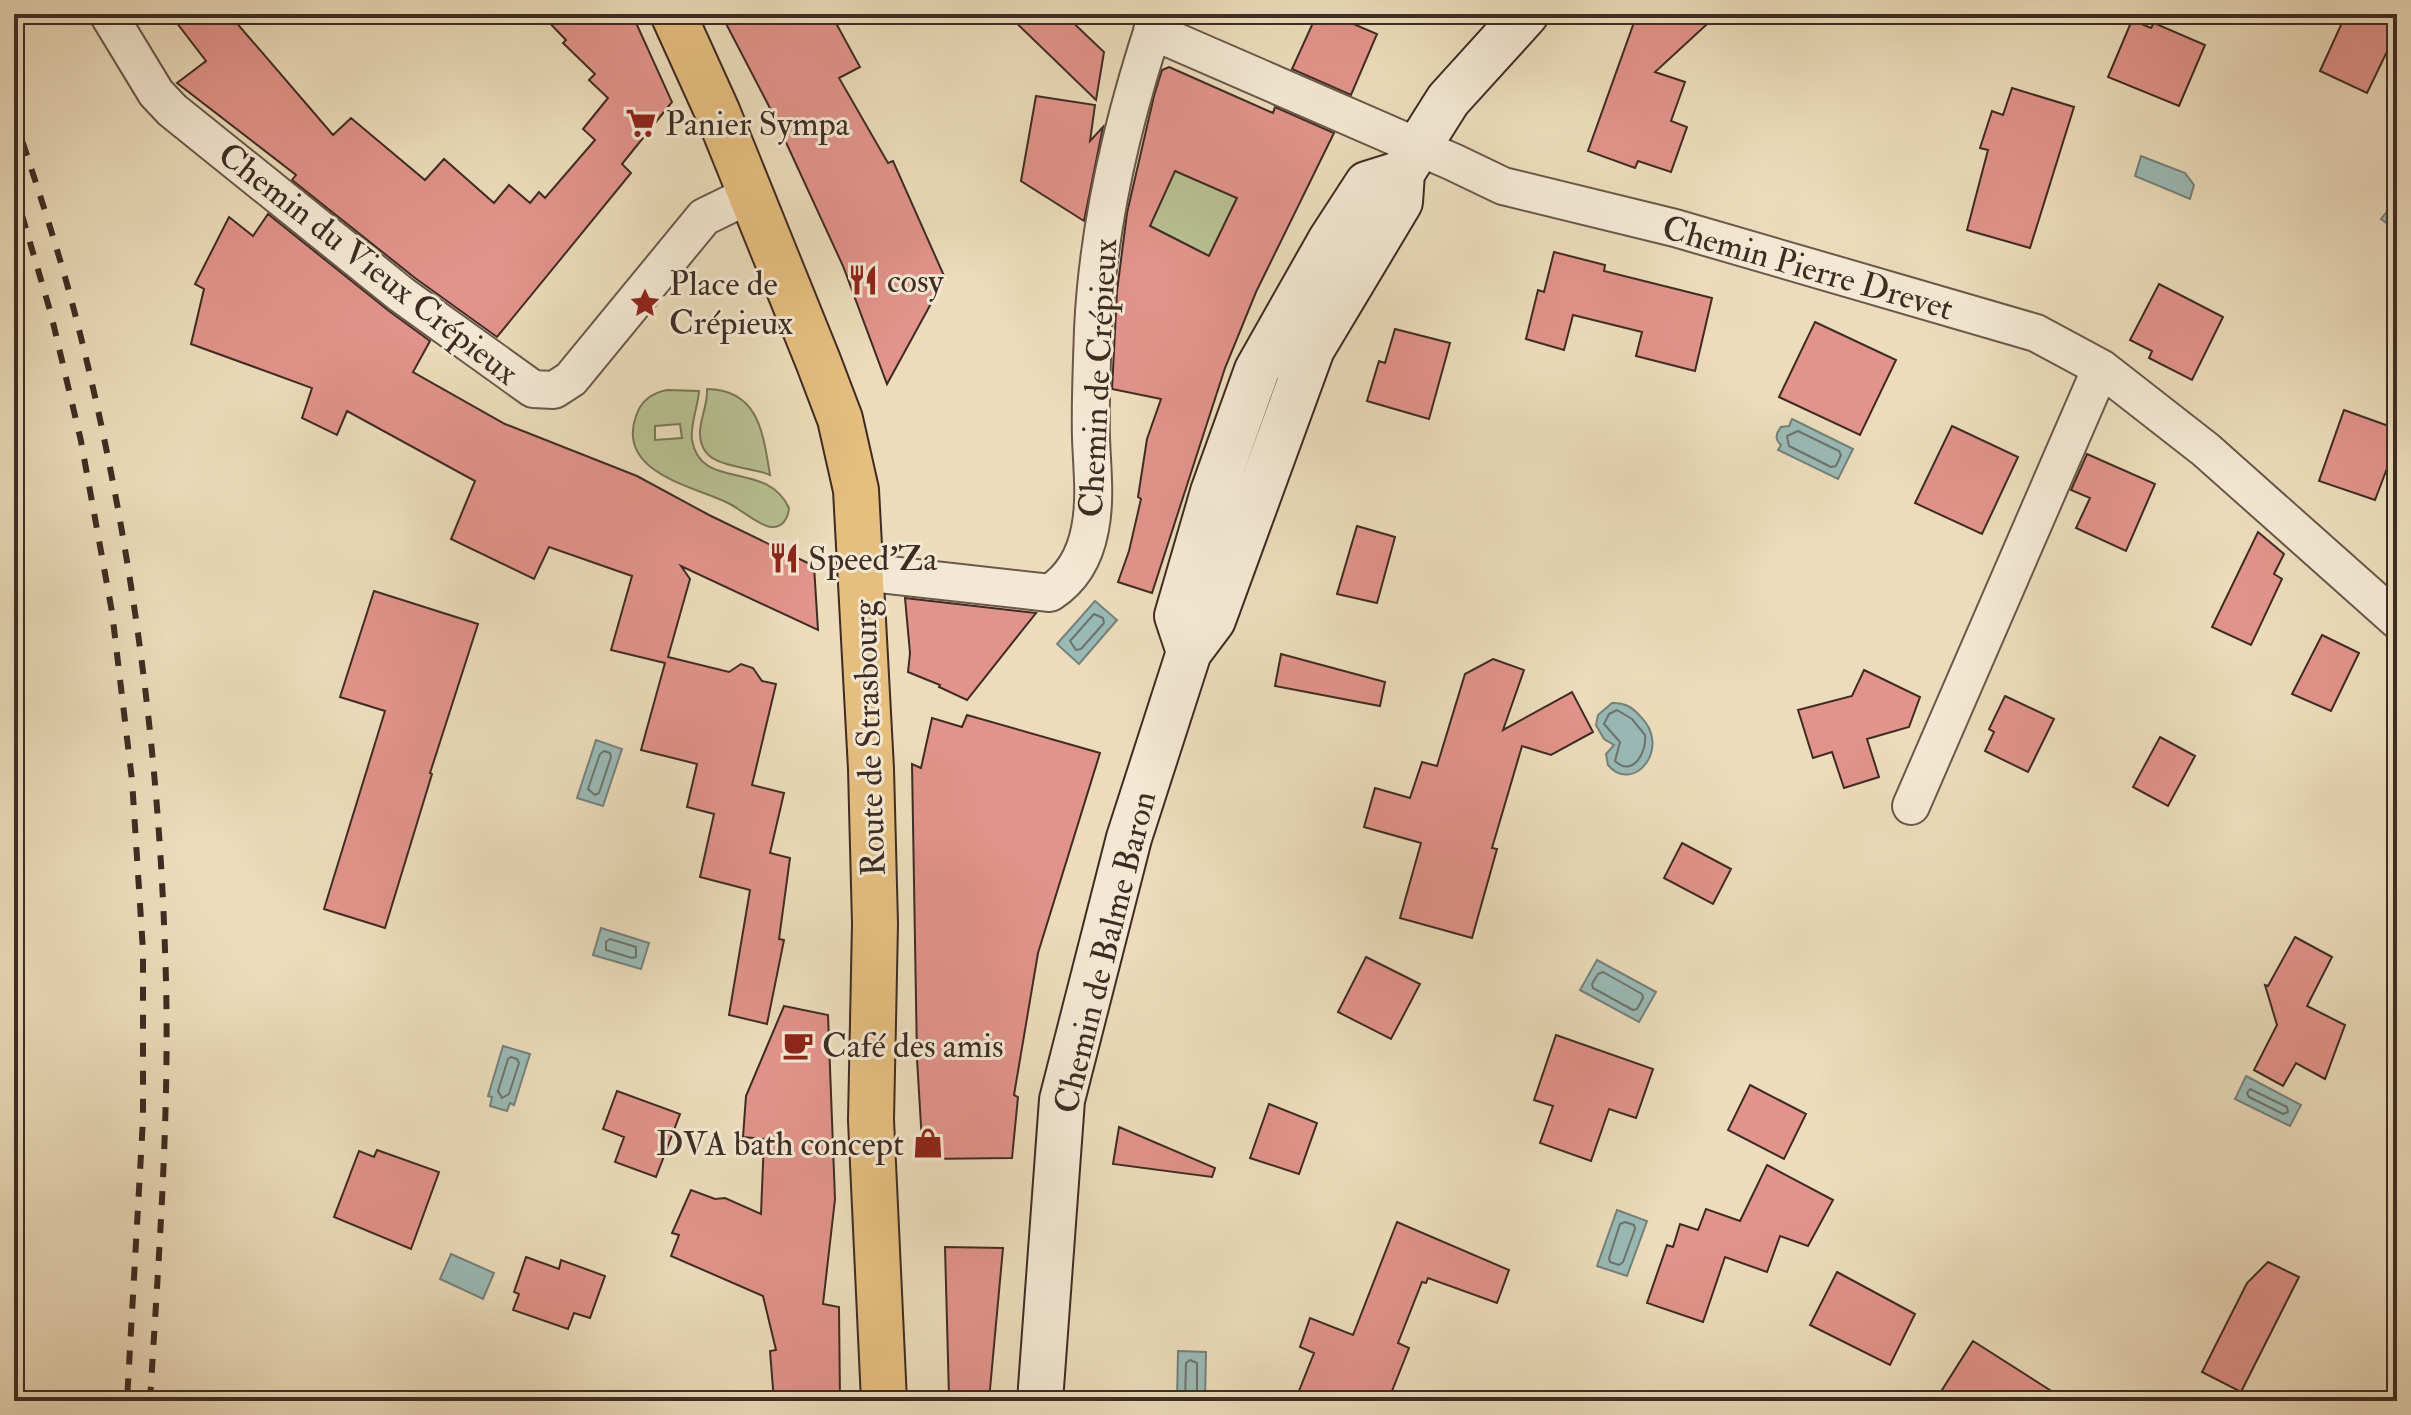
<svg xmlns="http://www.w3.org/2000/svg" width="2411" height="1415" font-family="'IM FELL Double Pica',serif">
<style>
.green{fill:#b7c091;stroke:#7a765a;stroke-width:2;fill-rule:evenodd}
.water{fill:#9abab6;stroke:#75817c;stroke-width:2}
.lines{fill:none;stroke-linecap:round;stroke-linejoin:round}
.shore{stroke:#6c736d;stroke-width:2}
.building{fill:#e2938b;stroke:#3e2c24;stroke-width:2;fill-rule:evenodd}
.street-casing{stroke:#6a584a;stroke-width:40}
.secondary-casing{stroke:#3e2c24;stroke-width:48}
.primary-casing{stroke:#3e2c24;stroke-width:48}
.street{stroke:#f3e8d3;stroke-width:36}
.secondary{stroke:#f3e8d3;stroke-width:44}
.primary{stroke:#e6be7e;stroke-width:44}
.rail{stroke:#3e2c24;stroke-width:6;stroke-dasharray:14 14;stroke-linecap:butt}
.labels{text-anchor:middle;stroke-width:6;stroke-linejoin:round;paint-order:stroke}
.poi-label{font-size:34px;fill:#3e2c24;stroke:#f3e8d3;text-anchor:start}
.street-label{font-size:34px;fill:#3e2c24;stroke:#f3e8d3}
</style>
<rect width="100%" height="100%" fill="#ecdcbb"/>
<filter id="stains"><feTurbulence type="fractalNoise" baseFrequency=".0025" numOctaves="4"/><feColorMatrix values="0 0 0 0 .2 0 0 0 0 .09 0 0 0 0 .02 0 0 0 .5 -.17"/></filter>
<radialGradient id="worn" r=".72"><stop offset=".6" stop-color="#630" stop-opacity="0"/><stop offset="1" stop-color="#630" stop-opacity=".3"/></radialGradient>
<path class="green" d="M1159,162L1237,198L1209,256L1150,226Z
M707,389C759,390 763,433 770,475C746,464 700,471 700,433C700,418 708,405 707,389Z
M667,390L699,391C698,407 690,424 692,440C701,492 766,459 789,508C788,518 783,528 771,527C761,527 739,508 728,503C694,486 616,473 636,416C641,401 651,393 667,390ZM680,424L682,438L655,440V426Z"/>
<path class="water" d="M2141,156L2185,173L2194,185L2190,199L2135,176Z
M2397,199V231L2381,219Z
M1792,419L1853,449L1838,479L1778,450L1781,445C1774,439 1776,433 1781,427L1789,426Z
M1095,601L1117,620L1079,664L1057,644Z
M1612,703C1624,702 1632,707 1640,716C1673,748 1633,795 1608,765L1606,754L1614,745L1604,739L1596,725L1598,715Z
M596,740L622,749L603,806L577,798Z
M601,928L649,943L641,969L593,955Z
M1597,960L1656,992L1639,1022L1580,990Z
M503,1046L530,1054L514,1105L510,1103L507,1111L490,1106L492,1097L488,1096Z
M2246,1076L2301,1105L2290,1126L2235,1099Z
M1617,1210L1647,1221L1627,1276L1597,1266Z
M451,1254L494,1273L483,1299L440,1279Z
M1178,1351L1206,1352L1205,1401H1177Z"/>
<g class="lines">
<path class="shore" d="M1798,431L1839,451L1841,455L1836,466L1831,467L1789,446L1787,436Z
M1094,614L1103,618L1104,623L1081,649L1076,650L1070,641Z
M1617,710L1632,719L1645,735C1647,752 1633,778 1615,761L1620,742L1604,724L1609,714Z
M604,751L610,753L611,757L599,793L595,795L588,789L600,754Z
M610,939L636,947V957L632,958L606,950V942Z
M1603,972L1642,994L1643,998L1637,1009L1633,1010L1593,988L1592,984L1598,974Z
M511,1057L517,1059L519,1063L509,1094L502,1098L498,1091L508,1059Z
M2250,1089L2287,1107L2288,1112L2283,1114L2249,1097L2247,1093Z
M1625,1222L1634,1225L1635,1229L1623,1262L1619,1265L1610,1262L1609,1258L1620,1224Z
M1185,1401L1186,1363L1190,1360L1197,1363V1401"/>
</g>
<path class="building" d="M170,14H229L333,135L351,118L425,180L444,159L494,203L509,185L530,203L539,192L545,198L595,140L583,129L608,98L589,80L595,74L563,43L566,40L541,14H632L672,102L622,164L631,173L497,337L415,278L292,180L296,175L177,83L206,61Z
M721,14H831L860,67L839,78L888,163L893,161L945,278L887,384L843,266L772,112Z
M1007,14H1064L1104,52L1096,100Z
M1317,14H1330L1377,34L1351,95L1292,69Z
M1637,14H1718L1655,72L1685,82L1671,121L1687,127L1671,172L1638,161L1635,168L1588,151Z
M2346,14H2397V31L2367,93L2320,71Z
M2132,20L2151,28L2154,23L2205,45L2179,106L2108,77Z
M1169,67L1273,113L1275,107L1334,133L1256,292L1225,368L1152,593L1118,582L1129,551L1141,499L1138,497L1147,439L1161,399L1112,389L1113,370L1117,291L1127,213L1154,96L1162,70ZM1175,171L1237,198L1209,256L1150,226Z
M2012,88L2074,107L2030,248L1967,230L1988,150L1980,148L1992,111L2003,115Z
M1036,96L1095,105L1090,141L1103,127L1084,221L1021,181Z
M268,214L389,311L430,341L413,372L505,424L637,476L709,515L814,566L818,630L681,566L690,579L668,657L729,672L741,664L753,668L762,681L776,684L752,785L784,793L770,853L790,858L779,939L784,940L767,1024L729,1015L750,890L700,877L714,814L687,807L697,764L641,750L665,663L611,650L632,576L549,547L534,579L451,539L475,481L347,411L337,435L302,418L312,388L191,344L204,289L195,284L229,217L253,236Z
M1554,252L1605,265L1604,271L1712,298L1695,371L1636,356L1642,332L1573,315L1564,350L1526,339L1538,290L1544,292Z
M2159,284L2223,317L2192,380L2149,358L2152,351L2130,340Z
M1815,322L1896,360L1860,435L1779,397Z
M1395,329L1450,343L1429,419L1367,401L1379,361L1385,363Z
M2344,410L2397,429V442L2375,500L2319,481Z
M1952,426L2018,457L1982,534L1915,503Z
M2087,454L2155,484L2126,551L2076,528L2090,498L2071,490Z
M1357,526L1395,537L1377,603L1337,594Z
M2258,532L2284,554L2274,574L2282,579L2251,645L2212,627Z
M374,591L478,624L430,773L432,774L385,928L324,909L385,711L340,697Z
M905,598L1036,613L967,700L939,687L940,685L908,672L910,653Z
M2322,635L2359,653L2331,711L2292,694Z
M1281,654L1385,682L1380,706L1275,686Z
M1493,659L1524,670L1503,730L1572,692L1593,732L1551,755L1522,746L1492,848L1497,849L1472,938L1400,918L1421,843L1364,827L1375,788L1410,798L1422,762L1437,766L1465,674Z
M1864,670L1920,697L1909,727L1867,739L1879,777L1844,788L1832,752L1813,758L1798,710L1852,696Z
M2005,696L2054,719L2028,772L1985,751L1994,732L1989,729Z
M967,715L1100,753L1038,953L1014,1095L1018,1097L1012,1158L923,1159L917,1059L912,764L921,768L932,718L962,727Z
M2160,737L2195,756L2168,806L2133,787Z
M1682,843L1731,869L1713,904L1664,878Z
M2295,937L2332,957L2307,1006L2345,1025L2325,1079L2296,1063L2283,1086L2254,1070L2277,1025L2265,985L2268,986Z
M1366,957L1420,984L1391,1039L1338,1012Z
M784,1006L828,1015L835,1199L823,1304L839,1307L840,1401H774L770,1351L776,1350L763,1296L671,1256L679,1235L672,1233L691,1190L715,1199L725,1198L761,1214L764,1139L743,1137L746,1096Z
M1556,1035L1653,1069L1636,1118L1609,1109L1591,1161L1540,1143L1553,1106L1534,1100Z
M1750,1085L1806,1114L1784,1159L1728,1130Z
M617,1091L680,1114L656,1177L615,1162L624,1137L603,1129Z
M1269,1104L1317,1123L1299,1174L1250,1158Z
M1119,1127L1215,1168L1212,1177L1113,1164Z
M377,1150L439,1172L411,1249L334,1217L359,1151L374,1157Z
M1767,1165L1833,1200L1808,1246L1780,1236L1767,1272L1725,1257L1703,1322L1647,1303L1667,1245L1673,1247L1680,1224L1698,1230L1706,1209L1740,1221Z
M1397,1222L1509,1270L1497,1303L1428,1278L1426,1283L1422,1282L1398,1343L1409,1348L1388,1401H1295L1314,1353L1300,1347L1310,1318L1353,1335Z
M945,1247L1003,1248L989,1400L949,1397Z
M526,1257L559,1269L561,1260L605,1276L590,1318L574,1313L568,1329L513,1310L519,1294L514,1292Z
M2268,1262L2299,1277L2241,1392L2202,1372L2247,1283Z
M1837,1272L1915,1314L1890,1365L1810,1325Z
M1973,1341L2067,1401H1935Z"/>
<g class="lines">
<g class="street-casing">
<path id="street" d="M108,14L156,93L172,110L402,295L533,389L554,390L571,379L704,217L751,194
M1152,31L1453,162L1503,186L1675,228L2036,333L2101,368L2206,450L2397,620
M862,572L1050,593C1073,578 1085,556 1090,529C1096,499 1092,468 1091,438C1090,401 1092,365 1093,329C1098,222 1124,115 1158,14
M1911,806L2101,368"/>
</g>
<g class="secondary-casing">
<path id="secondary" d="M1189,652L1177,616L1213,492L1257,370L1330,241L1367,184L1402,173
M1040,1401L1062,1100L1129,838L1189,652L1213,620L1312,349L1400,202L1402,173L1448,100L1526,14"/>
</g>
<g class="primary-casing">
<path id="primary" d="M673,14L717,111L818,361L840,419L856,490L871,769L875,924L871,1120L884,1401"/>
</g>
<use href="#street" class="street"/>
<use href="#secondary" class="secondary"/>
<use href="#primary" class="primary"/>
<path class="rail" d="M14,116C35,180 57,245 74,310C128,518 158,735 165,950C171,1100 159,1251 150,1401
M14,188L51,314L81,441L112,612L132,780L143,951V1119L127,1401"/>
</g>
<defs>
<g id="supermarket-bare" transform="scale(2.4)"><path d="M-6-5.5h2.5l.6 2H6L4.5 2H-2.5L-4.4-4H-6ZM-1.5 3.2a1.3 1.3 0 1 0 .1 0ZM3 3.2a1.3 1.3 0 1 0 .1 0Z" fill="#8f2418" stroke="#f3e8d3" stroke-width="2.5" paint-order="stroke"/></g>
<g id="restaurant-bare" transform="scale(2.4)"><path d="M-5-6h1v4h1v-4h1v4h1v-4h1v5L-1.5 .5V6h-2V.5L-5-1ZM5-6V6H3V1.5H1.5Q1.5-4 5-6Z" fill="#8f2418" stroke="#f3e8d3" stroke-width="2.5" paint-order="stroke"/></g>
<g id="sight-bare" transform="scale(2.4)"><path d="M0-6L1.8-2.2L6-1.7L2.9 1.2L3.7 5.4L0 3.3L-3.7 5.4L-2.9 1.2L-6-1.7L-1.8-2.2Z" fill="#8f2418" stroke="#f3e8d3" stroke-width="2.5" paint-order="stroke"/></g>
<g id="cafe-bare" transform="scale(2.4)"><path d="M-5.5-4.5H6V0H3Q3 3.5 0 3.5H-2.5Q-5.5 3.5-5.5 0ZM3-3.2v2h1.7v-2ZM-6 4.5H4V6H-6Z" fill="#8f2418" stroke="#f3e8d3" stroke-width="2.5" paint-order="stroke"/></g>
<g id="shop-bare" transform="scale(2.4)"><path d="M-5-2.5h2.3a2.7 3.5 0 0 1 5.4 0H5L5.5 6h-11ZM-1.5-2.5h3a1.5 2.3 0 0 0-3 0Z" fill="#8f2418" stroke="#f3e8d3" stroke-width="2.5" paint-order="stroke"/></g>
</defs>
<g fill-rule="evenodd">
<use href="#supermarket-bare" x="641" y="123"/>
<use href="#restaurant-bare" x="863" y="280"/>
<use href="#sight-bare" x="645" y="303"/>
<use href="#restaurant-bare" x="784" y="558"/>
<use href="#cafe-bare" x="798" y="1045"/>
<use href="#shop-bare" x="928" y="1143"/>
</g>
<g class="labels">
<g class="poi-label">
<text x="665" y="135">Panier Sympa</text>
<text x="887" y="292">cosy</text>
<text x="669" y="295">Place de<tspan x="669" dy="39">Crépieux</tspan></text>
<text x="808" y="570">Speed'Za</text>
<text x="822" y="1057">Café des amis</text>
<text x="904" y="1155" text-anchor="end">DVA bath concept</text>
</g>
<g class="street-label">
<text transform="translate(369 263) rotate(38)" y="12">Chemin du Vieux Crépieux</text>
<text transform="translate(1808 267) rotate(16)" y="12">Chemin Pierre Drevet</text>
<text transform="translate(1097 378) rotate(-87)" y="12">Chemin de Crépieux</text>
<text transform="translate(868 738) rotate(-92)" y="12">Route de Strasbourg</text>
<text transform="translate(1104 952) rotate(-76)" y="12">Chemin de Balme Baron</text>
</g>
</g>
<rect width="2411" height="1415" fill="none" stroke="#ecdcbb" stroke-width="48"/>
<rect x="16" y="16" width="2379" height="1383" fill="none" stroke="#3e2c24" stroke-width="4"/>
<rect x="24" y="24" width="2363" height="1367" fill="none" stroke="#3e2c24" stroke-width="2"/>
<rect width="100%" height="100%" filter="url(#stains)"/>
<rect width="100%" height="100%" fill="url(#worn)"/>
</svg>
